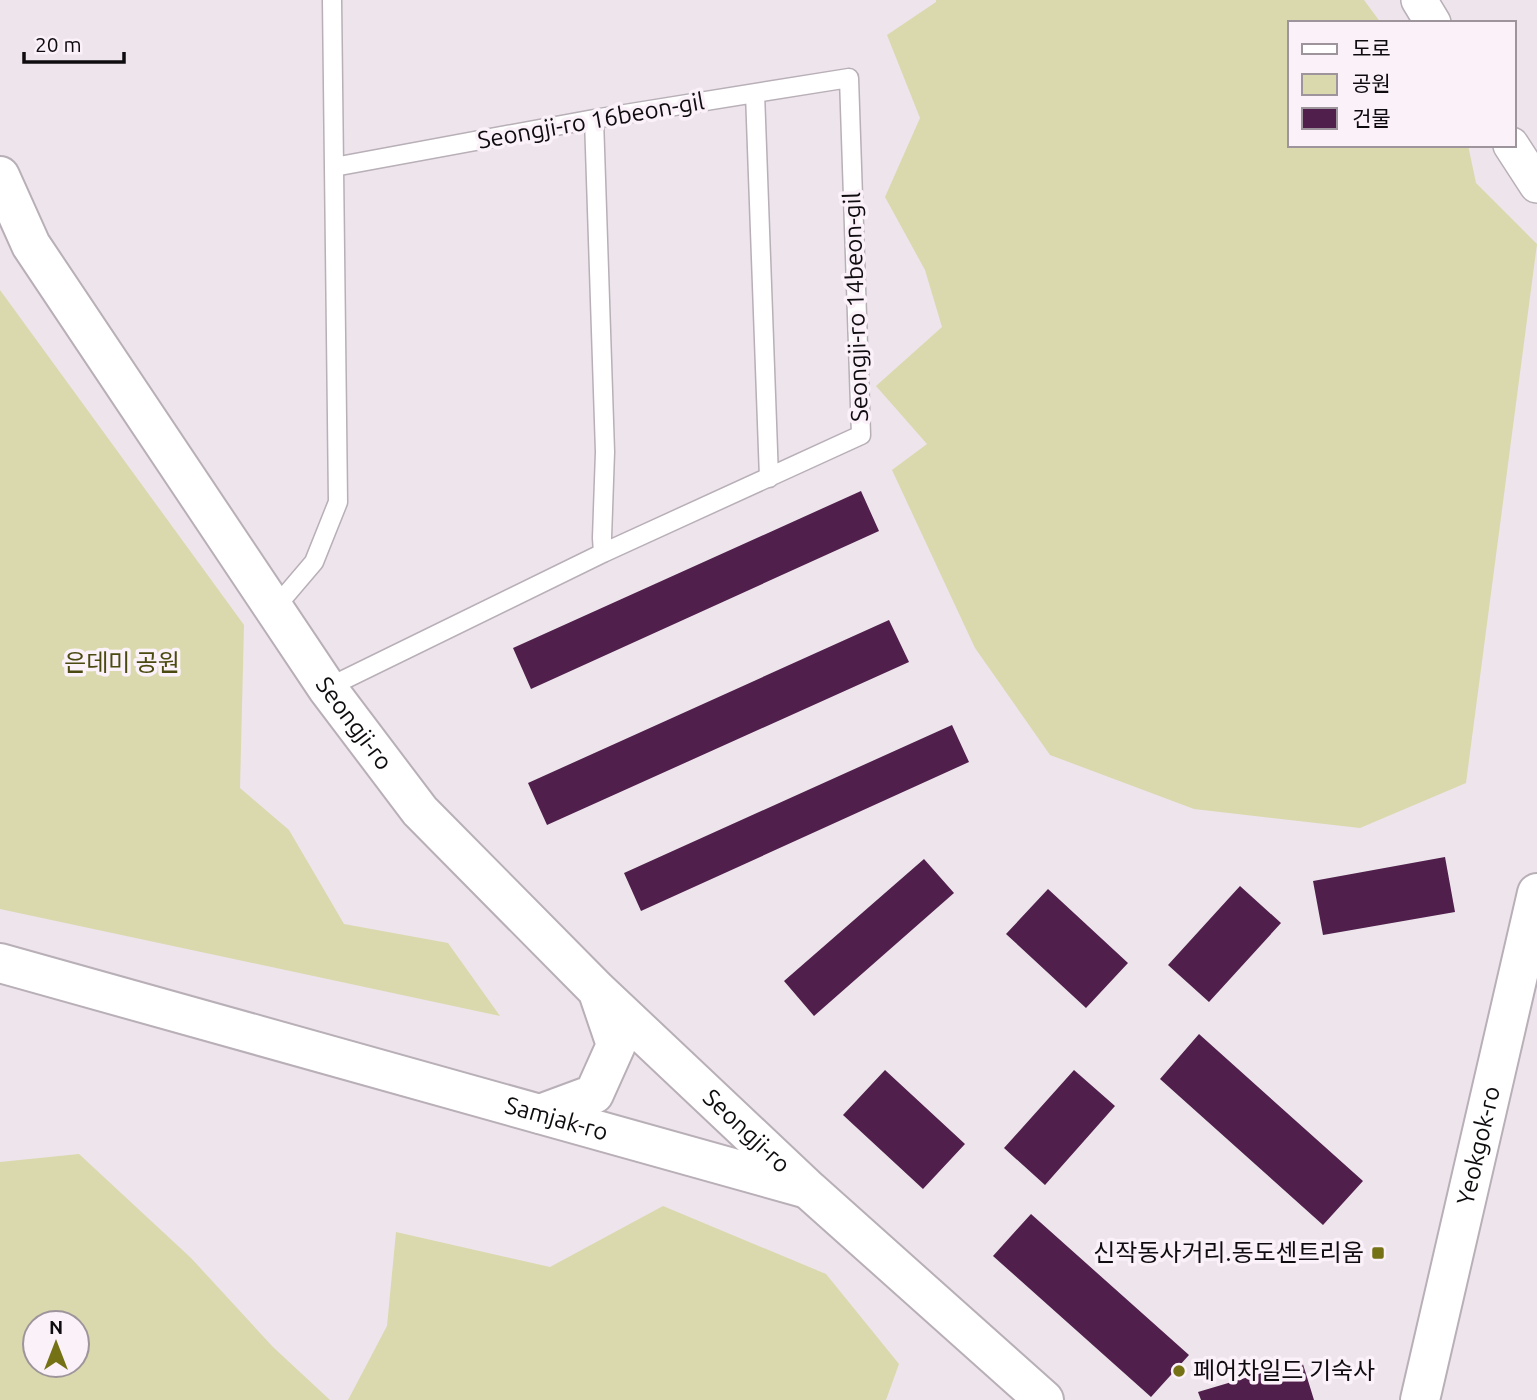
<svg xmlns="http://www.w3.org/2000/svg" width="1537" height="1400" font-family="Ubuntu,'Noto Sans KR',sans-serif">
<style>
.green{fill:#d9d9ad;fill-rule:evenodd}
.building{fill:#501f4c}
.lines{fill:none;stroke-linecap:round;stroke-linejoin:round}
.service-casing{stroke:#b8afb7;stroke-width:21}
.minor-casing{stroke:#b8afb7;stroke-width:38}
.tertiary-casing{stroke:#b8afb7;stroke-width:42}
.service{stroke:#fff;stroke-width:18}
.minor{stroke:#fff;stroke-width:35}
.tertiary{stroke:#fff;stroke-width:38}
.poi-dot{fill:#757216;stroke:#fbf1f9;stroke-width:2.5}
.labels{text-anchor:middle;stroke-width:7;stroke-linejoin:round;paint-order:stroke}
.street-label{font-size:24px;fill:#0f0c0f;stroke:#fbf1f9}
.park-label{font-size:24px;fill:#4a4910;stroke:#fbf1f9}
.poi-label{font-size:24px;fill:#0f0c0f;stroke:#fbf1f9;text-anchor:end}
</style>
<rect width="100%" height="100%" fill="#ede4ec"/>
<path class="green" d="M936,0H1364L1381,23H1290V145H1468L1476,183L1537,244L1466,783L1360,828L1194,809L1050,755L975,648L892,470L927,444L876,386L942,327L925,270L885,197L920,118L887,35L936,2Z
M0,290L244,625L240,788L289,830L344,924L448,943L500,1016L0,909Z
M79,1154L191,1258L273,1347L330,1400H0V1162ZM35,1323H77V1365H35Z
M663,1206L826,1274L899,1364L886,1400H348L387,1326L396,1232L550,1267Z"/>
<path class="building" d="M861,491L879,531L531,689L513,648Z
M889,620L909,662L547,825L528,783Z
M952,725L969,762L641,911L624,873Z
M1445,857L1455,912L1323,935L1313,881Z
M924,859L954,893L814,1016L784,981Z
M1240,886L1281,923L1209,1002L1168,965Z
M1048,889L1128,963L1086,1008L1006,934Z
M1199,1034L1363,1181L1323,1225L1160,1079Z
M885,1070L965,1144L923,1189L843,1115Z
M1074,1070L1115,1106L1045,1185L1004,1148Z
M1031,1214L1189,1355L1151,1397L993,1256Z
M1302,1361L1314,1400H1201L1198,1392Z"/>
<g class="lines">
<g class="service-casing">
<path id="service" d="M755,93L769,478
M594,119L605,452L602,538L603,553
M274,609L314,562L338,502L332,0
M327,688L603,553L861,435L849,78L594,119L334,167"/>
</g>
<g class="minor-casing">
<path id="minor" d="M1419,0L1433,23
M1511,145L1537,185"/>
</g>
<g class="tertiary-casing">
<g id="tertiary">
<path id="s1" d="M0,176L31,245L327,688L420,811L597,990L809,1190L1044,1400"/>
<path id="s2" d="M0,963L804,1188"/>
<path d="M540,1114L594,1094L616,1045L599,995"/>
<path id="s3" d="M1420,1400L1537,893"/>
</g>
</g>
<use href="#service" class="service"/>
<use href="#minor" class="minor"/>
<use href="#tertiary" class="tertiary"/>
</g>
<g class="poi-dot">
<rect x="1371" y="1246" width="14" height="14" rx="3.5"/>
<circle cx="1179" cy="1371" r="7"/>
</g>
<g class="labels">
<g class="street-label">
<text transform="translate(591 121) rotate(-10)" y="8">Seongji-ro 16beon-gil</text>
<text transform="translate(856 307) rotate(-92)" y="8">Seongji-ro 14beon-gil</text>
<text dy="8" stroke="none"><textPath href="#s1" startOffset="653">Seongji-ro</textPath></text>
<text dy="8" stroke="none"><textPath href="#s2" startOffset="578">Samjak-ro</textPath></text>
<text dy="8" stroke="none"><textPath href="#s1" startOffset="1220">Seongji-ro</textPath></text>
<text dy="8" stroke="none"><textPath href="#s3" startOffset="261">Yeokgok-ro</textPath></text>
</g>
<g class="park-label">
<text x="122" y="671">은데미 공원</text>
</g>
<g class="poi-label">
<text x="1364" y="1261">신작동사거리.동도센트리움</text>
<text x="1193" y="1379" text-anchor="start">페어차일드 기숙사</text>
</g>
</g>
<rect x="1288" y="21" width="228" height="126" fill="#fbf1f9" stroke="#9d959b" stroke-width="2"/>
<rect x="1302" y="44" width="35" height="10" fill="#ffffff" stroke="#9d959b" stroke-width="2"/>
<text x="1352" y="56" font-size="21" fill="#0f0c0f">도로</text>
<rect x="1302" y="74" width="35" height="21" fill="#d9d9ad" stroke="#9d959b" stroke-width="2"/>
<text x="1352" y="91" font-size="21" fill="#0f0c0f">공원</text>
<rect x="1302" y="108" width="35" height="21" fill="#501f4c" stroke="#9d959b" stroke-width="2"/>
<text x="1352" y="126" font-size="21" fill="#0f0c0f">건물</text>
<g transform="translate(56 1344)"><circle r="33" fill="#fbf1f9" stroke="#9d959b" stroke-width="2"/>
<path d="M0-5L12 26L0 18L-12 26Z" fill="#757216"/>
<text y="-10" font-size="19" font-weight="bold" text-anchor="middle" fill="#0f0c0f">N</text>
</g>
<path d="M24 52v10h100v-10" fill="none" stroke="#0f0c0f" stroke-width="3.5"/>
<text x="35" y="52" font-size="21" fill="#0f0c0f" stroke="#fbf1f9" stroke-width="5" paint-order="stroke">20 m</text>
</svg>
